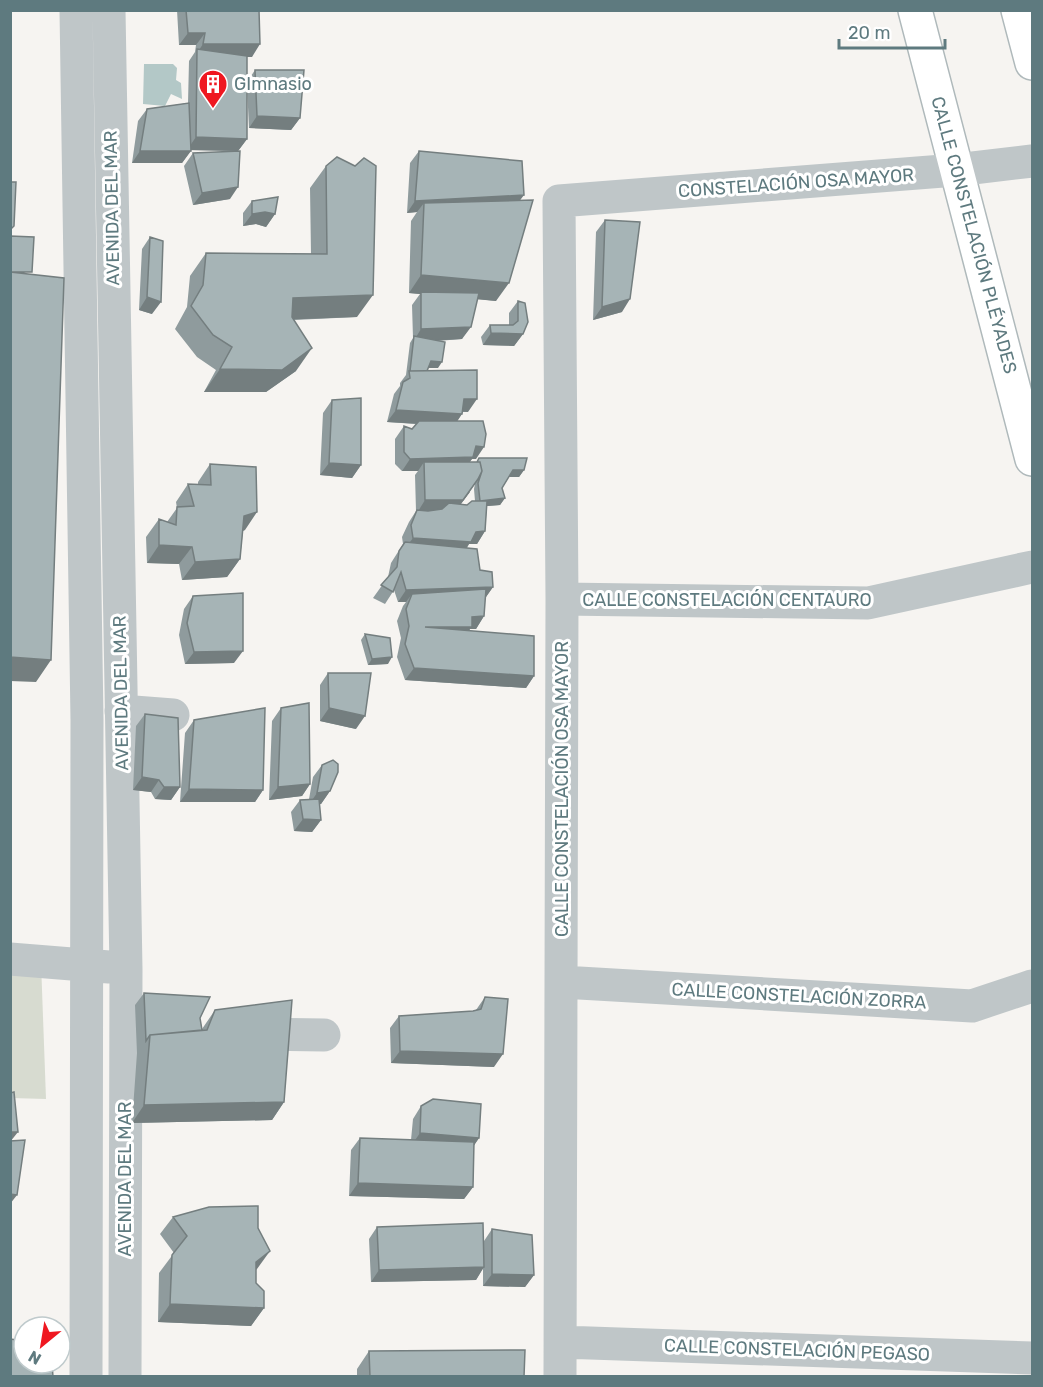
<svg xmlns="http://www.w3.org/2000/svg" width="1043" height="1387" font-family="Rubik,sans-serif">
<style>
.park{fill:#d7dbd0}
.water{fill:#b3c8c7}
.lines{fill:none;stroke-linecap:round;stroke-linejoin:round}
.secondary-casing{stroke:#afb9bb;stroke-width:36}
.street{stroke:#bfc6c8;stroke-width:33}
.secondary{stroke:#fff;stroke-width:33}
.wall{fill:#8f9b9d;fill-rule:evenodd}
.shaded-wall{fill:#747e7f}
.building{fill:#a6b4b6;stroke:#747e7f;stroke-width:1.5}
.labels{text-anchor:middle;stroke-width:6;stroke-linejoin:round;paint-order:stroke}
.poi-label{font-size:18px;fill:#5e7a7f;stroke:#fff;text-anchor:start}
.street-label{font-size:18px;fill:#5e7a7f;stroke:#fff}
</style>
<rect width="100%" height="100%" fill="#f6f4f1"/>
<path class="park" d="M11,961L41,962L46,1099L11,1098Z"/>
<path class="water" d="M144,64H173L177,68L176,80L181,83L182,99L171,94L165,106L143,104Z"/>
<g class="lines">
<g class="secondary-casing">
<path id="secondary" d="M915,10L1032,459
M1018,10L1032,63"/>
</g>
<path class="street" d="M76,10L87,720L86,1376
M109,10L126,969L125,1376
M562,599L868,603L1032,567
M121,711L173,715
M10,959L109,967
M562,982L972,1006L1032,986
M245,1034L324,1035
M561,1342L1032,1358
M560,1376L562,599L559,201L956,170L1032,161"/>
<use href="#secondary" class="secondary"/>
</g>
<path class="wall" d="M177,10H259L252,57H247V82L255,70L300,118L291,130L249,128L247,86V139L238,151L191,150L182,163H132L138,121L147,109L188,103L189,61L195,52L196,45H179Z
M419,151L520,200L496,301L478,299L462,339L437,341L438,368H428L427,371L468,412H463L457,421L476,459H472L469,462H477L479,458L524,470L519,477H509L502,488L505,498L500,505L487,506L485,531L477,544H469L467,548L480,570L493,587L485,598L484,616L476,629H470L469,631L534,676L526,688L405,680L397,657L401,638L397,621L403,606L406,602H398L394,590L385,604L373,598L388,577L391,563L403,544L402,537L409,522L416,511L415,475L418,471H402L395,464V439L404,426L412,429L416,424L387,422L394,394L400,386V383L406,375L410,343L413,338L412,305L420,294L409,293L411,221L417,212L407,213L410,163ZM475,484L474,489L475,501L467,505L461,504Z
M193,153L230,199L193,205L184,166Z
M326,166L357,317L294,320L296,371L266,392H204L216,370L197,357L175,329L187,307L190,276L206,253L311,254L310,188Z
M252,201L275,214L266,227L256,224L243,226V213Z
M605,220L622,312L593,320L596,232Z
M150,237L152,314L139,310L142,249Z
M518,301L523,334L514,346L483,345L481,337L490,325H509V313Z
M332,400L361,465L352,478L320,475L323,413Z
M210,464L245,530L243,531L240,559L227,577L182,580L179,564L147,563L146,537L159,519L167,522L177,508L176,502L188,484H198V482Z
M193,596L234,663L185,664L179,635L184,609Z
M365,634L388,664L368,665L361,640Z
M328,673L356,729L320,721V685Z
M281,708L310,784L302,796L269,800L272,721Z
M145,714L180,787L171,800L155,799L151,792L133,790L136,726Z
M194,720L263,790L255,802H180L185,733Z
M322,765L330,791L321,804H319L321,820L312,832L294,831L291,812L300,800L309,799L313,777Z
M144,993L200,1018L202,1029L215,1010L284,1102L272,1120L132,1123L137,1053L135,1005Z
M485,997L494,1067L391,1063L390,1028L399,1016L473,1011L476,1010Z
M421,1106L479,1138L474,1145L473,1187L464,1199L349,1196L351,1150L360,1138L411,1140L413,1119Z
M173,1217L256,1270V1283L264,1308L251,1326L158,1322L159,1273L174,1253L160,1234Z
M377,1227L484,1241L492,1229L534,1275L525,1287L483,1286V1268L476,1280L371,1282L369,1239Z
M369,1351L524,1377H357V1369Z"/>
<path class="shaded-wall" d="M188,33H205L196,45H179Z
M203,44H260L252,57H197V53Z
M257,116L300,118L291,130L249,128Z
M196,137L247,139L238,151L187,150Z
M140,151H191L182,163H132Z
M238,187L230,199L193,205L202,193Z
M524,195L515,207L424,203L417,212L407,213L415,201Z
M265,212L275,214L266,227L256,224L243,226L252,214Z
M421,275L509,283L496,301L409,293Z
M373,295L357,317L277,320L293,298Z
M147,297L161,302L152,314L139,310Z
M630,299L622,312L593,320L602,307Z
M471,327L462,339L413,342L421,329Z
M491,333L523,334L514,346L483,345Z
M312,348L296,371L266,392H204L220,369Z
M431,361L442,362L438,368H427Z
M464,399H477L468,412L455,411Z
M396,410L462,414L454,426L387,422Z
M476,446L484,447L476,459H472L465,469L424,462L418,471H402L410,459Z
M329,463L361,465L352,478L320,475Z
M513,470H524L519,477H508Z
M470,492L454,513H417L425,500Z
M505,498L500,505L476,507L480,501Z
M257,512L245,530L232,534L244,516Z
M485,531L477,544H469L462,554L404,550L413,538Z
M159,545L192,547L179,564L147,563Z
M240,559L227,577L182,580L195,562Z
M493,587L484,600L412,594L406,602H398L406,590Z
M484,616L476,629H470L463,639L425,627L472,617Z
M243,651L234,663L185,664L194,652Z
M10,657L51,660L36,682L10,681Z
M392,657L388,664L368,665L372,659Z
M414,668L534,676L526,688L405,680Z
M329,708L365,716L356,729L320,721Z
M142,777L159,780L151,792L133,790Z
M310,784L302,796L269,800L278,787Z
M164,787H180L171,800L155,799Z
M189,789L263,790L255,802H180Z
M330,791L321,804L308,806L317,793Z
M303,819L321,820L312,832L294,831Z
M400,1051L503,1054L494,1067L391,1063Z
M284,1102L272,1120L132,1123L144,1105Z
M10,1132H18L10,1142Z
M420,1133L479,1138L471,1150L411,1146Z
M358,1183L473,1187L464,1199L349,1196Z
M10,1194L17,1195L10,1204Z
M270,1251L257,1269L244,1280L256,1262Z
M484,1267L476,1280L371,1282L379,1270Z
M492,1274L534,1275L525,1287L483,1286Z
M170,1304L264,1308L251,1326L158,1322Z"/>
<path class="building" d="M186,10H259L260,44H203L205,33H188Z
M197,49L247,56V139L196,137Z
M255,70H304L300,118L257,116Z
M189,103L191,151H140L147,109Z
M240,151L238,187L202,193L193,153Z
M419,151L522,161L524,195L415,201Z
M337,157L355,166L364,158L376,166L373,295L293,298L292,317L312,348L282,370L220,369L232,347L213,335L191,306L203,285L206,253L327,254L326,166Z
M10,182H16L14,226L10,230Z
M278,197L275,214L265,212L252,214V201Z
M533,200L509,283L421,275L424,203Z
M605,220L640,222L630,299L602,307Z
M10,236L34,237L32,272H10Z
M150,237L163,241L161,302L147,297Z
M10,272L64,278L51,660L10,657Z
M421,292L479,293L471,327L421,329Z
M518,301L525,303L528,322L523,334L491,333L490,325H513L518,321Z
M414,336L445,342L442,362L431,361L427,371H410Z
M477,370V399H464L462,414L396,410L403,382L410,378L409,371Z
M361,398V465L329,463L332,400Z
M419,421H483L486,434L484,447L476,446L473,457L410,459L404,452V426L412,429Z
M479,458H527L524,470H513L502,488L505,498L480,501L478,483L482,471L480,462H477Z
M424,462H480L482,471L478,479L463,500H425Z
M210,464L256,467L257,512L244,516L240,559L195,562L192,547L159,545V519L176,525L177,507L194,506L188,484L211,485Z
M472,501H487L485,531L476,532L471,542L413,538L411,525L417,510L428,511L442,509L449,503L467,505Z
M405,542L477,549L480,570L492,572L493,587L406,590L401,572L393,592L381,585L397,567L399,551Z
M486,589L484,616L472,617V627H425L534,636V676L414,668L405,644L409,626L406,609L412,594Z
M243,593V651L194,652L187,623L193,596Z
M365,634L390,638L392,657L372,659Z
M328,673H371L365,716L329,708Z
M309,703L310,784L278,787L281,708Z
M265,708L263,790L189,789L194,720Z
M145,714L178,718L180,787H164L159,780L142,777Z
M333,760L338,764V772L330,791L317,793L322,765Z
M319,799L321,820L303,819L300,800Z
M144,993L210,997L200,1018L202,1030L150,1035L146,1041Z
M485,997L508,999L503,1054L400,1051L399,1016L473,1011L481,1009Z
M292,1000L284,1102L144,1105L150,1035L207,1030L215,1010Z
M14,1092L18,1132H10V1093Z
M433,1099L481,1104L479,1138L420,1133L421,1106Z
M360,1138L474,1142L473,1187L358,1183Z
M25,1140L17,1195L10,1194V1141Z
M258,1206V1228L270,1251L256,1262V1283L264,1291V1308L170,1304L172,1255L187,1236L173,1217L209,1207Z
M483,1223L484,1267L379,1270L377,1227Z
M492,1229L532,1235L534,1275L492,1274Z
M10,1339L24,1341V1363H52L53,1377H10Z
M525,1350L524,1377H370L369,1351Z"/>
<defs>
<g id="building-pin" transform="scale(1.5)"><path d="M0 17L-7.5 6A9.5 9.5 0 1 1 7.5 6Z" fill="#ef1720" stroke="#fff"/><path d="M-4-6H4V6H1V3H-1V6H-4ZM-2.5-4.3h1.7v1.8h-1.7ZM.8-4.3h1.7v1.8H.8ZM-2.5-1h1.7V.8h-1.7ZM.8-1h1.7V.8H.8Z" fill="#fff"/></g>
</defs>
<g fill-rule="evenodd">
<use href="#building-pin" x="213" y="84"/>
</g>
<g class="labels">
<g class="poi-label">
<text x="234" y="90">GImnasio</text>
</g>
<g class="street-label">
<text transform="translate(796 183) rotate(-4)" y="6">CONSTELACIÓN OSA MAYOR</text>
<text transform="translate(112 208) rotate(-91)" y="6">AVENIDA DEL MAR</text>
<text transform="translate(974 235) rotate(75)" y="6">CALLE CONSTELACIÓN PLÉYADES</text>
<text x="727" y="606">CALLE CONSTELACIÓN CENTAURO</text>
<text transform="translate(121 693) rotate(-91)" y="6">AVENIDA DEL MAR</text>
<text transform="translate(562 789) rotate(-90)" y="6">CALLE CONSTELACIÓN OSA MAYOR</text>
<text transform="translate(799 996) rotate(3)" y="6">CALLE CONSTELACIÓN ZORRA</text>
<text transform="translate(125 1179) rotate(-90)" y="6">AVENIDA DEL MAR</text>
<text transform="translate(797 1350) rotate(2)" y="6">CALLE CONSTELACIÓN PEGASO</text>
</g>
</g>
<rect width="1043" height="1387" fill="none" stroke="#5e7a7f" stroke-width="24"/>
<g transform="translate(42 1345) rotate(210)"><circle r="28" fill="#ffffff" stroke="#bfcacc" stroke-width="1.5"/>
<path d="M0-4.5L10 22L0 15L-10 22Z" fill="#ef1720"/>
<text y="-9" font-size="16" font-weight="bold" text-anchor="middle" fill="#5e7a7f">N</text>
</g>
<path d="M839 39v9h106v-9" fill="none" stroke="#5e7a7f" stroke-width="3"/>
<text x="848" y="39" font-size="18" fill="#5e7a7f" stroke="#ffffff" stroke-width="4.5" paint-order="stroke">20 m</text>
</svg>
